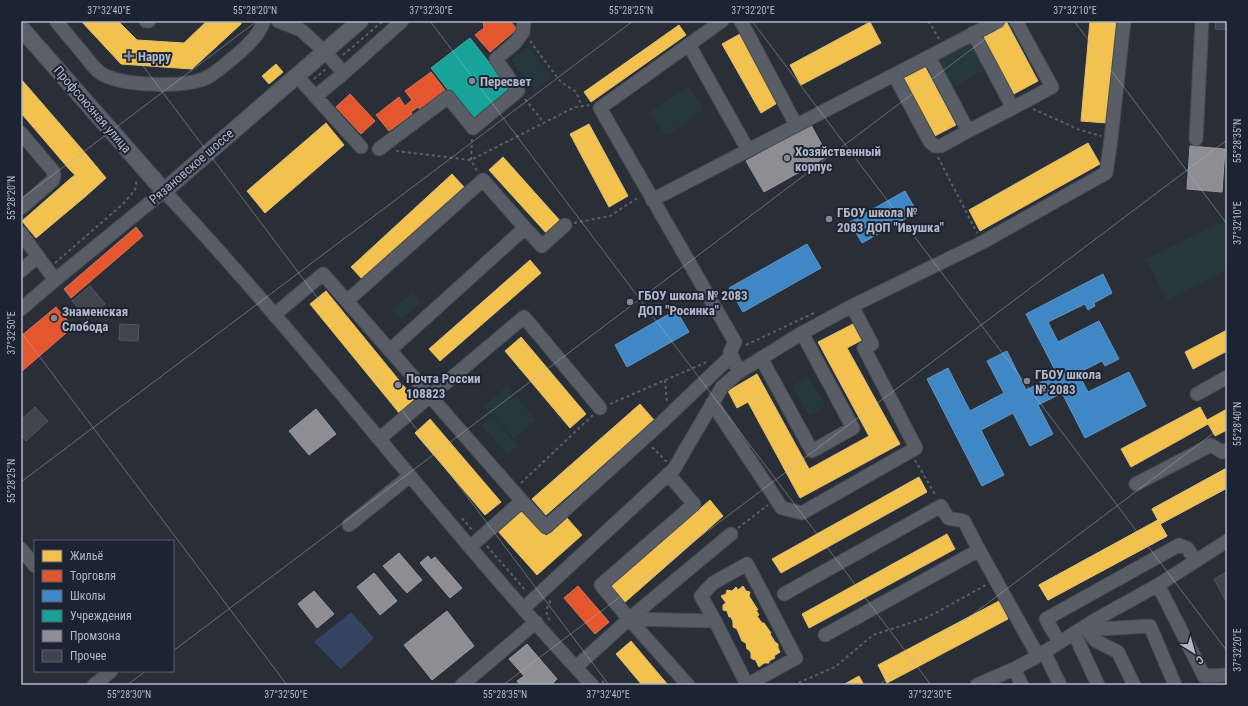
<svg xmlns="http://www.w3.org/2000/svg" width="1248" height="706" font-family="'Roboto Condensed',sans-serif">
<style>
.green{fill:#26383d}
.water{fill:#354460}
.homes{fill:#f2c14e;stroke:#dfbf73}
.shops{fill:#e4572e;stroke:#d5745c}
.schools{fill:#3f88c5;stroke:#6297c6}
.public{fill:#17a398;stroke:#46aaa6}
.industry{fill:#8d8d92;stroke:#989aa2}
.building{fill:#40444c;stroke:#51565f}
.lines{fill:none;stroke-linecap:round;stroke-linejoin:round}
.minor-casing{stroke:#454950;stroke-width:15}
.major-casing{stroke:#474b54;stroke-width:18}
.path{stroke:#5c6169;stroke-width:2;stroke-dasharray:3 3;stroke-linecap:butt}
.minor{stroke:#595d65;stroke-width:13}
.major{stroke:#5b5f67;stroke-width:16}
.ticks{fill:none;stroke:#b3b9c8;stroke-width:1;stroke-opacity:0.45}
.poi-dot{fill:#838895;stroke:#1c2332;stroke-width:1.5}
.labels{text-anchor:middle;stroke-width:4;stroke-linejoin:round;paint-order:stroke}
.poi-label{font-size:13px;font-weight:bold;fill:#b3b9c8;stroke:#1c2332;text-anchor:start}
.street-label{font-size:13px;fill:#b3b9c8;stroke:#1c2332}
.neatline{fill:none;stroke:#b3b9c8;stroke-width:1.5}
.ticks-label{font-size:10px;text-anchor:middle;fill:#b3b9c8}
</style>
<rect width="100%" height="100%" fill="#292e37"/>
<path class="green" d="M967,39L984,70L952,88L934,57Z
M528,47L552,77L535,90L511,60Z
M687,86L704,109L666,136L650,112Z
M1225,220L1227,224V270L1167,300L1146,259Z
M413,292L421,302L401,320L393,311Z
M808,376L826,406L809,416L792,386Z
M507,386L536,420L514,439L484,406Z
M492,416L518,446L507,455L482,425Z"/>
<path class="water" d="M351,612L374,638L341,669L314,642Z"/>
<path class="homes" d="M81,21H118L137,40L184,43L207,21H241V24L192,69L121,64Z
M1002,21H1006L1038,81L1010,96L977,34Z
M1090,21H1116L1107,123L1081,121Z
M870,22L881,43L801,85L790,65Z
M679,25L686,35L591,102L584,92Z
M740,34L779,102L761,113L722,44Z
M923,63L956,125L931,138L898,76Z
M276,64L283,72L269,84L262,76Z
M21,79L86,154L69,169L21,113Z
M326,123L344,145L265,213L247,191Z
M589,124L628,196L609,207L570,134Z
M1088,143L1100,164L980,231L969,210Z
M86,154L106,178L86,196L71,178L75,175L69,169Z
M503,157L562,223L548,235L489,170Z
M452,174L464,187L363,280L351,267Z
M71,178L86,196L36,238L22,221Z
M530,260L541,273L440,361L429,349Z
M326,291L416,401L400,414L310,304Z
M853,324L862,340L847,348L900,444L800,498L748,402L737,408L728,391L757,374L809,469L869,436L818,342Z
M1227,330V351L1193,369L1185,352Z
M521,337L586,414L570,428L505,351Z
M640,404L654,420L546,515L532,499Z
M1200,407L1207,420L1227,409V430L1215,436L1208,424L1131,467L1121,449Z
M430,419L501,502L485,515L415,433Z
M1225,469L1227,472V488L1160,524L1167,536L1048,600L1039,585L1158,520L1152,509Z
M1225,469L1227,472V488L1160,524L1167,536L1048,600L1039,585L1158,520L1152,509Z
M919,477L927,492L781,573L772,559Z
M710,500L723,516L624,603L610,587Z
M521,507L546,536L567,518L582,535L537,575L496,529Z
M947,534L955,549L809,628L802,614Z
M743,586L746,591L750,592L749,596L758,610H756L759,615L757,616L762,623H764L771,633L770,634L775,642L778,644V648L780,652L774,656L775,658L769,661V663H764L759,667L755,659L754,660L751,658V653L749,650L747,649L746,643L742,641L737,629L733,627V622L731,617H729L727,611L723,610V605L726,603L721,596L726,594L727,590L732,591L736,587L738,590Z
M999,601L1008,619L887,683L878,665Z
M631,641L668,685H642L616,654Z
M859,676L864,685H843Z"/>
<path class="shops" d="M483,21H510L517,29L490,52L475,35L484,28Z
M431,72L448,94L423,114L418,107L411,112L412,114L389,131L376,115L399,97L405,106L412,100L405,91Z
M350,94L375,121L361,134L336,107Z
M136,227L143,236L71,298L64,289Z
M56,307L73,327L21,372V336Z
M578,586L609,622L595,634L564,598Z"/>
<path class="schools" d="M905,191L917,212L862,243L850,222Z
M807,244L821,268L743,312L729,288Z
M1103,274L1112,293L1094,303L1095,306L1088,310L1085,304L1048,322L1058,342L1099,321L1119,359L1105,366L1102,361L1078,373L1088,392L1129,372L1146,406L1085,438L1062,393L1038,405L1053,434L1030,446L1013,413L981,430L1004,475L982,486L927,379L948,368L970,411L1004,393L987,361L1007,351L1026,390L1057,374L1026,314Z
M676,310L689,332L627,367L615,345Z"/>
<path class="public" d="M470,38L513,93L475,124L431,68Z"/>
<path class="industry" d="M811,125L828,156L764,192L746,161Z
M1190,146L1225,149L1222,192L1187,189Z
M316,409L336,434L309,455L289,431Z
M399,553L422,580L407,593L383,566Z
M428,556L431,560L435,557L462,588L450,598L420,563Z
M374,573L397,601L380,615L357,587Z
M314,591L334,614L317,628L298,604Z
M447,611L474,646L432,680L404,645Z
M527,644L557,679L551,685H520L517,681L524,676L509,659Z"/>
<path class="building" d="M1216,21H1227V30L1215,29Z
M90,286L105,304L88,319L72,301Z
M120,324L139,325L138,341L119,340Z
M35,407L48,421L26,441L21,435V420Z
M1227,572V603L1214,579Z"/>
<g class="lines">
<g class="minor-casing">
<path id="minor" d="M56,21C66,33 75,44 85,56C90,62 95,70 102,74C123,86 184,88 206,78C215,74 247,47 253,39C258,34 261,28 264,21
M146,21H149
M278,21L301,30L324,51L344,73
M722,21L600,108L735,342L730,352L739,372
M741,21L796,125
M973,33L1013,108L1052,87L1016,21
M689,45L748,150
M296,75L361,147
M894,75L930,142L935,146H941L968,131L929,57
M316,96L344,73L402,21
M968,131L1013,108
M21,133L53,171L54,175L53,180L21,208
M1196,139L1202,21
M379,149L448,97L473,128L518,91L496,59L515,43L523,32L524,21
M652,200L998,21
M525,228L542,246L565,225
M21,233L55,280
M21,271L38,256
M347,301L483,180L525,228L390,350
M21,309L55,280L164,191C313,350 444,526 592,685
M274,315L323,274L522,501L470,547
M761,358L812,451L853,428L802,333
M1197,394L1227,377
M712,403L782,508L802,513L916,448L864,348L872,344L852,306
M379,439L524,317L600,408
M668,474L694,504L601,585L629,619L715,621L747,685L796,658L747,564L713,583L701,596L715,621
M1136,484L1211,445L1222,452L1227,450
M522,501L546,527L660,424L731,356
M349,525L410,476
M21,549L35,566
M1158,585L1204,676L1227,675
M784,594L941,506L948,518L964,521L979,550
M524,608L674,469L722,387L739,372L802,333L852,306L981,243L1106,173L1111,139L1124,21
M629,619L688,685
M1095,620L1099,629L1150,626L1175,685
M1084,627L1096,641L1118,652L1134,685
M1074,633L1098,685
M825,635L979,550L1038,656
M1059,642L1046,619L1179,545L1187,548L1196,561
M1044,652L1060,685
M576,667L629,619L731,534
M1014,669L1022,685
M94,685L111,671
M462,685L536,622
M977,685L1014,669L1038,656L1095,620L1158,585L1227,541"/>
</g>
<g class="major-casing">
<path id="major" d="M21,28L164,191L360,21"/>
</g>
<path class="path" d="M916,21L929,22L939,39
M530,41L560,81L576,92L582,106
M343,55L383,21
M314,79L326,69
M525,99L544,123
M1033,109L1080,130L1101,136
M472,139L471,160L477,171
M396,151L471,160L575,107L590,105
M938,157L977,233
M574,223L610,216L639,197
M55,263L123,204L135,190L137,179
M746,345L816,312
M665,380L667,403
M610,404L709,361
M652,447L667,462
M915,460L936,496
M521,483L593,415
M462,518L473,531
M738,528L768,505
M487,546L526,591
M550,620C544,614 547,605 552,599
M602,681L606,685
M793,685L835,667L873,635L928,617L986,585"/>
<use href="#minor" class="minor"/>
<use href="#major" class="major"/>
</g>
<path class="ticks" d="M109,21L609,685M430,21L931,685M752,21L1227,651M1074,21L1227,224M21,199L257,21M21,332L287,685M21,482L633,21M173,651L1009,21M127,685L146,671M503,685L1227,140M879,685L1227,423"/>
<g class="poi-dot">
<path d="M127 50h4v4h4v4h-4v4h-4v-4h-4v-4h4z"/>
<circle cx="472" cy="81" r="4"/>
<circle cx="787" cy="158" r="4"/>
<circle cx="829" cy="219" r="4"/>
<circle cx="630" cy="302" r="4"/>
<circle cx="54" cy="318" r="4"/>
<circle cx="1027" cy="381" r="4"/>
<circle cx="398" cy="385" r="4"/>
</g>
<g class="labels">
<g class="poi-label">
<text x="138" y="61">Happy</text>
<text x="480" y="86">Пересвет</text>
<text x="795" y="156">Хозяйственный<tspan x="795" dy="15">корпус</tspan></text>
<text x="837" y="217">ГБОУ школа №<tspan x="837" dy="15">2083 ДОП "Ивушка"</tspan></text>
<text x="638" y="300">ГБОУ школа № 2083<tspan x="638" dy="15">ДОП "Росинка"</tspan></text>
<text x="62" y="316">Знаменская<tspan x="62" dy="15">Слобода</tspan></text>
<text x="1035" y="379">ГБОУ школа<tspan x="1035" dy="15">№ 2083</tspan></text>
<text x="406" y="383">Почта России<tspan x="406" dy="15">108823</tspan></text>
</g>
<g class="street-label">
<text transform="translate(93 109) rotate(49)" y="5">Профсоюзная улица</text>
<text transform="translate(191 166) rotate(-41)" y="5">Рязановское шоссе</text>
</g>
</g>
<rect width="1248" height="706" fill="none" stroke="#1c2332" stroke-width="44"/>
<rect x="34" y="540" width="140" height="132" fill="#1c2332" stroke="#585f6e"/>
<rect x="42" y="550" width="20" height="12" fill="#f2c14e" stroke="#585f6e"/>
<text x="70" y="560" font-size="12" fill="#b3b9c8">Жильё</text>
<rect x="42" y="570" width="20" height="12" fill="#e4572e" stroke="#585f6e"/>
<text x="70" y="580" font-size="12" fill="#b3b9c8">Торговля</text>
<rect x="42" y="590" width="20" height="12" fill="#3f88c5" stroke="#585f6e"/>
<text x="70" y="600" font-size="12" fill="#b3b9c8">Школы</text>
<rect x="42" y="610" width="20" height="12" fill="#17a398" stroke="#585f6e"/>
<text x="70" y="620" font-size="12" fill="#b3b9c8">Учреждения</text>
<rect x="42" y="630" width="20" height="12" fill="#8d8d92" stroke="#585f6e"/>
<text x="70" y="640" font-size="12" fill="#b3b9c8">Промзона</text>
<rect x="42" y="650" width="20" height="12" fill="#40444c" stroke="#585f6e"/>
<text x="70" y="660" font-size="12" fill="#b3b9c8">Прочее</text>
<g transform="translate(1194 652) rotate(143)" stroke="#1c2332" stroke-width="3" paint-order="stroke">
<path d="M0-3L7 15L0 10L-7 15Z" fill="#b3b9c8"/>
<text y="-6" font-size="11" font-weight="bold" text-anchor="middle" fill="#b3b9c8">С</text>
</g>
<rect x="22" y="22" width="1204" height="662" class="neatline"/>
<g class="ticks-label">
<text x="109" y="14">37°32'40"E</text>
<text x="255" y="14">55°28'20"N</text>
<text x="431" y="14">37°32'30"E</text>
<text x="631" y="14">55°28'25"N</text>
<text x="753" y="14">37°32'20"E</text>
<text x="1075" y="14">37°32'10"E</text>
<text transform="translate(1237 141) rotate(-90)" y="4">55°28'35"N</text>
<text transform="translate(11 198) rotate(-90)" y="4">55°28'20"N</text>
<text transform="translate(1237 223) rotate(-90)" y="4">37°32'10"E</text>
<text transform="translate(11 333) rotate(-90)" y="4">37°32'50"E</text>
<text transform="translate(1237 424) rotate(-90)" y="4">55°28'40"N</text>
<text transform="translate(11 481) rotate(-90)" y="4">55°28'25"N</text>
<text transform="translate(1237 650) rotate(-90)" y="4">37°32'20"E</text>
<text x="129" y="698">55°28'30"N</text>
<text x="286" y="698">37°32'50"E</text>
<text x="505" y="698">55°28'35"N</text>
<text x="608" y="698">37°32'40"E</text>
<text x="930" y="698">37°32'30"E</text>
</g>
</svg>
